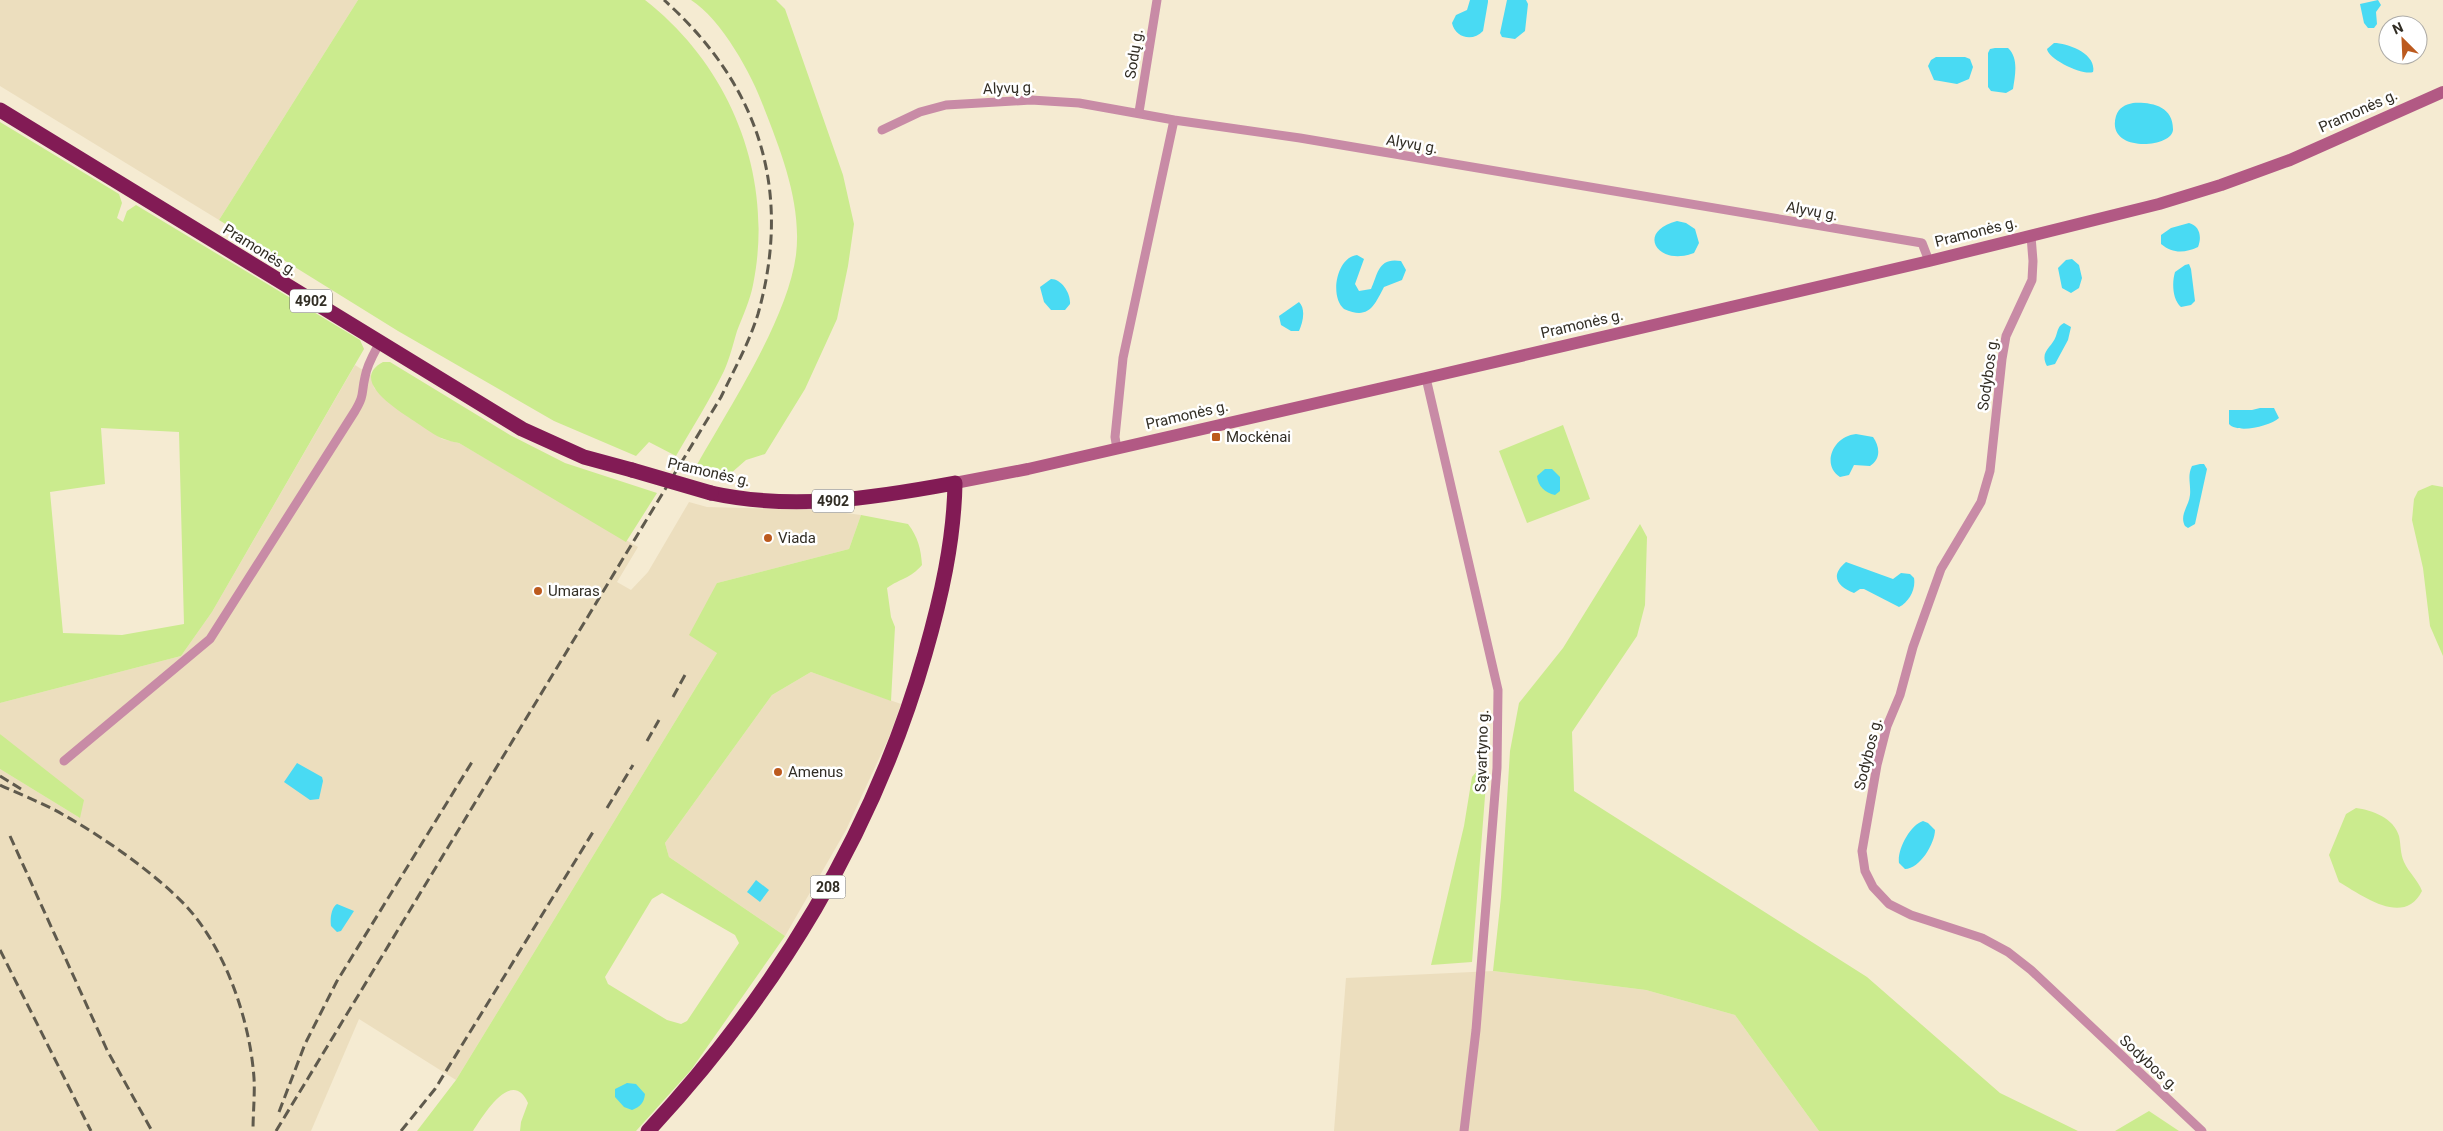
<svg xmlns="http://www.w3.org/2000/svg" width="2443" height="1131" font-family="Roboto,sans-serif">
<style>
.built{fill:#ecdebe}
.green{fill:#cbeb8e;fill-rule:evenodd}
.water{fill:#49daf3}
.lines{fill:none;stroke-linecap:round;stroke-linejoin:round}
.street{stroke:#c88ba6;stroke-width:9}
.secondary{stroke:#b25984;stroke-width:12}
.highway{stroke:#821b55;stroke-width:15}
.rail{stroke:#5f5a4d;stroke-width:3;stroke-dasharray:10 5;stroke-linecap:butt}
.highway-bridge{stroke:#821b55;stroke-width:15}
.poi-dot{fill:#bc5a1e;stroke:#fff;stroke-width:2}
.labels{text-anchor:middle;stroke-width:5;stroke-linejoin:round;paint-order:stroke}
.shield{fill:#fff;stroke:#6f6c66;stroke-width:1}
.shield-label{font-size:14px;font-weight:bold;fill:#312d24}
.street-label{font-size:15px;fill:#312d24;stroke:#fff}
.poi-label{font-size:15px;fill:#312d24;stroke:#fff;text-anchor:start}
</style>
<rect width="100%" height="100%" fill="#f5ebd2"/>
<path class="built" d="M0,0H358L219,220L0,86Z
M355,365L372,376L374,388L442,439L459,443L638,547L617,582L631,590L648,572L689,502L707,507L823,510L861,515L849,549L717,583V653L456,1080L359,1019L311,1131H0V769L80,818L0,734V703L181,656L212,612Z
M811,672L901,704L889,737L846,830L785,936L669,857L665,843L772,695Z
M1493,971L1646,990L1735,1015L1819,1131H1334L1346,978Z"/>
<path class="green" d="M358,0H645C731,67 775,177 753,285C750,300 743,316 737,331C733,344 730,358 724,371C710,400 692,428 676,456L649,442L636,456L554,421L398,331L219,220Z
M691,0H776L785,9L843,175L854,224L848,266L837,319L805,389L765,454L746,460L730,474L716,479L693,472C726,412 787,322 796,255C802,205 782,154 764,108C752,74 721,19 691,0Z
M0,122L119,194L122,203L117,218L123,222L127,211L136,205L360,340L364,349L212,612L181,656L0,703ZM101,428L179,432L184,624L122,635L63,633L50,492L105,484Z
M383,362H390L510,435L565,463L657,493L626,542L459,443C454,442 449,441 444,439C435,436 425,428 417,423C402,413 347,381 383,362Z
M1563,425L1590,499L1527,523L1499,451Z
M2432,485L2443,487V656L2430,626L2423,568L2412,520L2414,499L2418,491Z
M861,515L908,524C918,537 921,549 922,565C910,579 901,578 887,588L891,617L895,627L891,701L811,672L772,695L665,843L669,857L785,936L691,1070L636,1131H520L521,1122L528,1103C512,1067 483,1116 473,1131H417L456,1080L717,653L689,635L717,583L849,549ZM662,893L735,935L739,943L687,1021L681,1024L667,1020L608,984L605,977L652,899Z
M1640,524L1647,537L1645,605L1637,636L1572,732L1574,791L1867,977L2000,1093L2078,1131H1819L1735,1015L1646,990L1493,971L1501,897L1510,751L1519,703L1563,648Z
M0,734L84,800L80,818L0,769Z
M1488,758L1472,962L1431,965L1464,826L1472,777Z
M2356,808C2372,810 2394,818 2399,836C2401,845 2400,853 2404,862C2409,873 2418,880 2422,891C2404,927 2363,896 2339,882L2329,855L2346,814Z
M2149,1111L2179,1131H2115Z"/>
<path class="water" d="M1470,0H1488V2L1483,31C1473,42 1455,38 1452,23L1456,15L1467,10Z
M1507,0H1526L1528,4L1525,31L1515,39L1502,37L1500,33Z
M2378,0L2381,5L2376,12L2377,24L2374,28H2368L2364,23L2360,4Z
M2054,43C2068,43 2097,54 2093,72C2083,76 2048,59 2047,49Z
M1995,48H2008C2019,58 2015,76 2013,89L2006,93L1991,91L1988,87V53L1990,49Z
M1936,57H1965L1970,59L1973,67L1969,79L1957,84L1934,80L1928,66L1931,60Z
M2133,103C2151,102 2173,106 2173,129C2174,148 2105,154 2116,116C2119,107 2125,105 2133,103Z
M1677,221L1686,223L1695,229L1699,243L1694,253C1658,267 1635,232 1677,221Z
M2189,223C2200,226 2202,237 2198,247C2185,253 2173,254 2161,244V235L2171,228Z
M1357,255L1364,259L1355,284L1359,291L1371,289C1378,274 1378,257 1401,261L1406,270L1402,280L1384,287C1374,306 1369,320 1344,309C1329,296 1337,257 1357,255Z
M2072,259L2079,265L2082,278L2079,288L2071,293L2062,288L2058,268L2066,260Z
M2185,265L2189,264L2191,269L2195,301L2191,305L2181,307C2172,299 2172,282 2175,272Z
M1051,279C1062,279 1071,294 1070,304L1065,310H1051L1044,302L1040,287Z
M1299,302C1306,309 1303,322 1299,331H1291L1281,325L1279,316Z
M2064,323L2071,327L2068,340L2055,364L2047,366C2039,351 2052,348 2056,336C2058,330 2058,326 2064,323Z
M2260,408H2274L2279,418C2270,426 2238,434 2229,424V410H2252Z
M1856,434L1873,437C1880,447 1881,459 1870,466L1854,465L1849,475L1840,477C1821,465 1833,436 1856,434Z
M2200,464H2204L2207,469L2195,524L2188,528L2185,526C2179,515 2189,506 2190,495C2191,484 2187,476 2192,466Z
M1545,469H1552L1560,477V491L1555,495C1545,493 1538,486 1537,476Z
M1846,562L1893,579L1901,573L1910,574L1914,578C1916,589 1909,602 1899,607L1864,589H1860L1854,593C1838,587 1829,576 1846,562Z
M297,763L322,777L323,781L319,799L310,800L284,782Z
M1923,821L1928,823L1935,830C1935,843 1920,869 1905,869L1899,863C1897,850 1910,825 1923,821Z
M756,880L769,890L760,902L747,892Z
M337,904L354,911L341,931L337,932L331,926C330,919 331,908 337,904Z
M627,1083L636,1084L645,1094C644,1103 640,1107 632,1110L624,1107L615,1097V1089Z"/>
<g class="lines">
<path class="street" d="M1139,112L1157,0
M882,130L920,112L946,105L1031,100L1079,103L1174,120L1300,138L1922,243L1929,261
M2031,236L2033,261L2032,280L2006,336L2002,359L1990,471L1981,502L1941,569L1913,647L1900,695L1887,726L1877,765L1862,851L1865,871L1873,887L1889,904L1911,915L1982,938L2008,952L2031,970L2202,1131
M1426,378L1498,690L1497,768L1476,1030L1464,1131
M1117,449L1115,437L1123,358L1174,120
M64,761L210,639L355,411C365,394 361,394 365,377C367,365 373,355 379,344"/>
<path class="secondary" d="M955,483L1028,469L1426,378L1929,261L2159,204L2221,185L2290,160L2443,92"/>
<path class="highway" d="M0,110L522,429L584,457L632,470
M648,1131C775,995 874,833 925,654C941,598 954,541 955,483C874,498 793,511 711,493"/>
<path class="rail" d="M673,697L685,675
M647,741L659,720
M0,776L21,789
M0,785C21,795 43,803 62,814C102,836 156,874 187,907C226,950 250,1021 254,1078C255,1095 253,1113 253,1131
M607,808L633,765
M10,836L107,1050L152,1131
M0,950L91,1131
M279,1112L305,1044L337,981L472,762
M276,1131L721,397C734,370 749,343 758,314C793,190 759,85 664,0
M401,1131L435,1089L593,832"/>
<path class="highway-bridge" d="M632,470L711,493"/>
</g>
<g class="poi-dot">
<rect x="1211" y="432" width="10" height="10" rx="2.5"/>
<circle cx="768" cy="538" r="5"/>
<circle cx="538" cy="591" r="5"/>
<circle cx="778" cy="772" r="5"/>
</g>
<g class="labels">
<g class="shield">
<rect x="290" y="289.5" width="42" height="23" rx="4"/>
<rect x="812" y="489.5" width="42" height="23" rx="4"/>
<rect x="810.5" y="875.5" width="35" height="23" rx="4"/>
</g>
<g class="shield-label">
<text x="311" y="306">4902</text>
<text x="833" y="506">4902</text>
<text x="828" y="892">208</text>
</g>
<g class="street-label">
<text transform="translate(1134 54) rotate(-81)" y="5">Sodų g.</text>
<text transform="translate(1009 88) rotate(-2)" y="5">Alyvų g.</text>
<text transform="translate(2358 111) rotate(-24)" y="5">Pramonės g.</text>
<text transform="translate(1412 144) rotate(10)" y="5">Alyvų g.</text>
<text transform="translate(1812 211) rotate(10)" y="5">Alyvų g.</text>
<text transform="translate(1976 232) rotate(-14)" y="5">Pramonės g.</text>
<text transform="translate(260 250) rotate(32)" y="5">Pramonės g.</text>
<text transform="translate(1582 324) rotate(-13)" y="5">Pramonės g.</text>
<text transform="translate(1988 374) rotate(-82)" y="5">Sodybos g.</text>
<text transform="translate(1187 415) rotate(-13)" y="5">Pramonės g.</text>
<text transform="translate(709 472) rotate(13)" y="5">Pramonės g.</text>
<text transform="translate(1482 751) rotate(-88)" y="5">Sąvartyno g.</text>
<text transform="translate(1868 754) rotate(-76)" y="5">Sodybos g.</text>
<text transform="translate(2149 1063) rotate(43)" y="5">Sodybos g.</text>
</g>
<g class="poi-label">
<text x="1226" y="442">Mockėnai</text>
<text x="778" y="543">Viada</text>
<text x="548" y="596">Umaras</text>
<text x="788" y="777">Amenus</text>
</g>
</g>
<g transform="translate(2403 40) rotate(336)"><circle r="24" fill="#ffffff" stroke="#adaba7"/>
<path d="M0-4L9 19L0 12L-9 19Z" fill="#bc5a1e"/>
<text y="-8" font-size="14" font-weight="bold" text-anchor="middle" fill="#312d24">N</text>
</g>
</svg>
